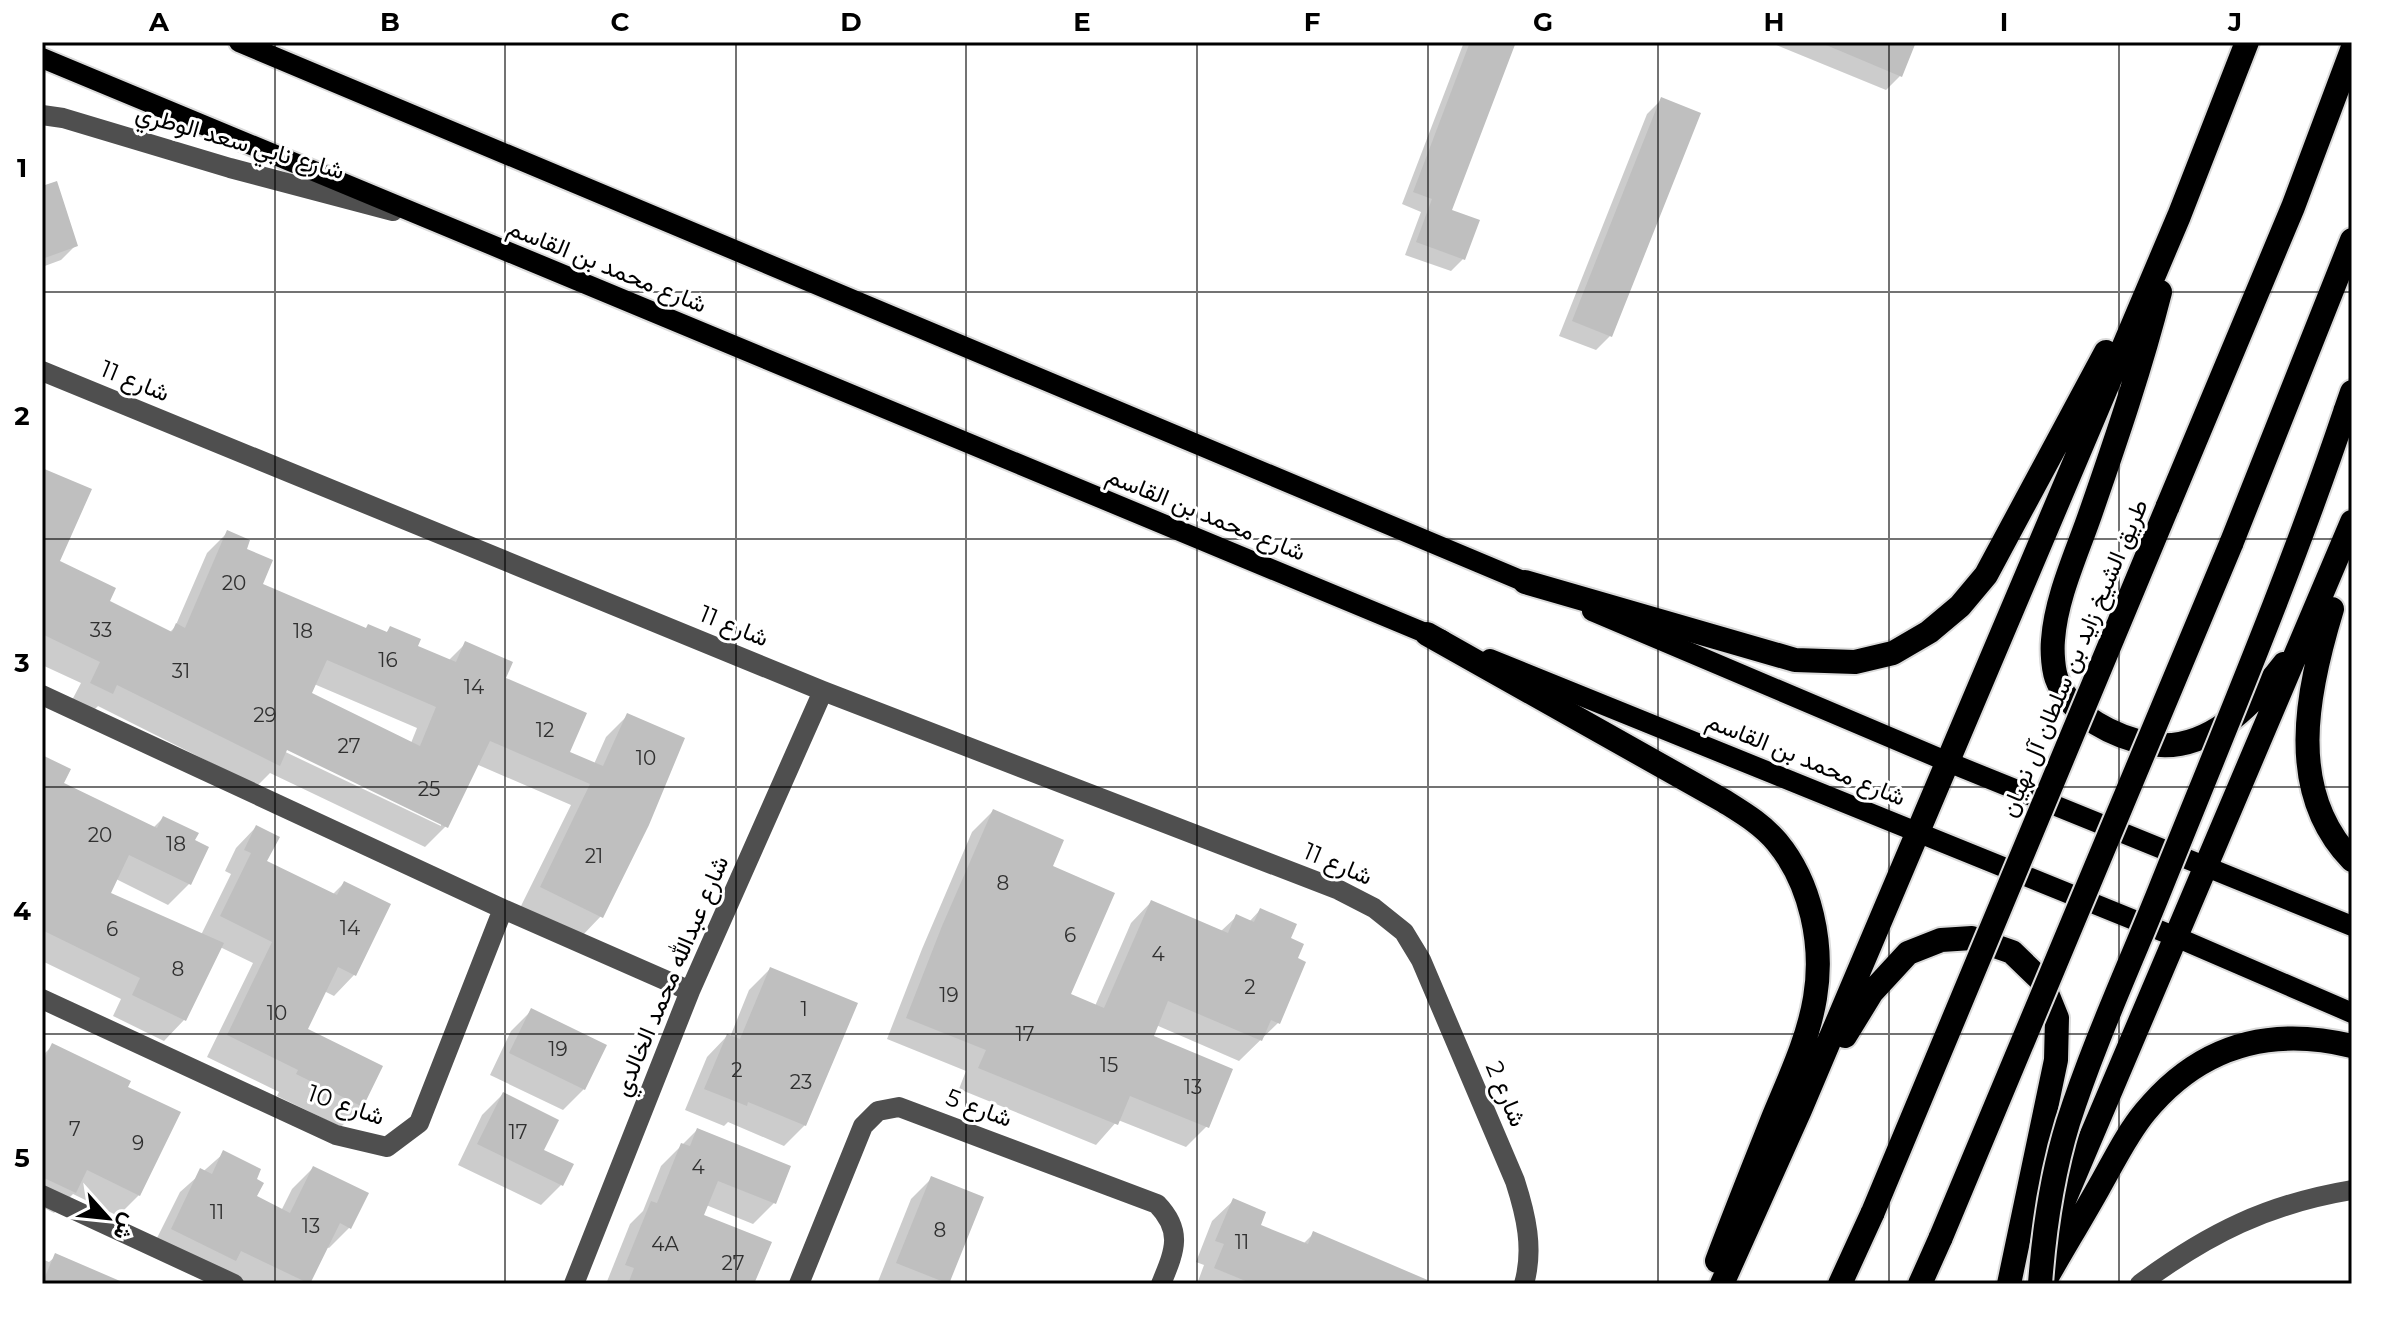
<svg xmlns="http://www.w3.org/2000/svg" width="2394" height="1326" font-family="Montserrat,Vazirmatn,sans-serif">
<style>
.shadow{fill:#0003;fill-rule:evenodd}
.building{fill:#bfbfbf;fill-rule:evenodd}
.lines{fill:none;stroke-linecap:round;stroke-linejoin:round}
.major-casing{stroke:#dbdbdb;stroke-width:24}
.highway-casing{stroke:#dbdbdb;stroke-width:28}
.minor{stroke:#4f4f4f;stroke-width:20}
.major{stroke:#000;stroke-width:20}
.highway{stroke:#000;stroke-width:24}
.highway-bridge-casing{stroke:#dbdbdb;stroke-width:28;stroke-linecap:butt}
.highway-bridge{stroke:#000;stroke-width:24}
.grid{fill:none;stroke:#000;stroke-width:2;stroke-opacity:0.55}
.labels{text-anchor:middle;stroke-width:6;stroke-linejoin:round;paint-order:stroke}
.number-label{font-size:20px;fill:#303030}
.street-label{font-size:24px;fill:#000;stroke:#fff}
.neatline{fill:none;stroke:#000;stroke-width:3}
.grid-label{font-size:26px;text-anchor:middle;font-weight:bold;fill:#000}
</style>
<rect width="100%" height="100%" fill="#fff"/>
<path class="shadow" d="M1464,42H1514L1450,211L1463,259L1451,271L1405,255L1421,212L1402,204Z
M1769,42H1914L1900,76L1886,90Z
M1661,100L1610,336L1596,350L1559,336L1647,114Z
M42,188L76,245L61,260L42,267Z
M42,470L58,562L107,602L169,633L175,627L207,553L228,532L244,550L260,585L364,630L385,634L391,628L415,647L448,661L465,644L503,679L568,753L594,764L606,737L627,716L601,916L581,937L520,908L571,805L476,764L446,826L425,847L270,773L257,786L98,706L90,714L70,704L81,683L42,665ZM314,684L417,728L411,743L310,694ZM279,744L441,822V826L277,748Z
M42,757L62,784L153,828L163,818L193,841L189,884L168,905L116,879L109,894L201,935L231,874L225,871L236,848L256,827L265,862L332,895L344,883L354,975L334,996L324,991L305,1030L361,1106L341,1127L277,1096L279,1092L207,1057L253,963L220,947L184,1020L164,1041L113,1016L121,999L42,961Z
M993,811L1050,867L1068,995L1095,1006L1131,923L1151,902L1220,932L1236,917L1249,922L1260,910L1288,939L1278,1023L1239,1061L1156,1025L1151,1038L1207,1126L1186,1147L1118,1120L1096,1145L959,1089L966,1071L887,1039L922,949L972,832Z
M770,969L805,1125L784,1146L728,1122L724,1126L685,1110L707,1057L727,1036L730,1037L749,990Z
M532,1010L584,1089L563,1110L490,1075L511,1031Z
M53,1045L125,1087L139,1195L118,1216L73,1194L54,1213L42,1207V1056Z
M503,1094L561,1185L541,1205L458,1165L482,1115Z
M697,1130L789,1167L774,1203L753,1224L706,1205L701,1216L752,1284H606L630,1224L643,1211L661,1166Z
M224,1153L254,1180L255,1197L281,1211L292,1189L313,1168L350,1227L329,1248L326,1247L308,1284H245L221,1273L151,1250L180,1192Z
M932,1178L948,1283L877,1284L911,1199Z
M1233,1201L1258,1226L1303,1244L1314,1233L1434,1284H1197L1204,1265L1196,1262L1212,1221Z
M56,1256L101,1284H42V1259L49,1262Z"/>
<path class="building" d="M1470,42H1516L1452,210L1480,220L1465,260L1416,242L1432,199L1413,192Z
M1819,42H1916L1902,77Z
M1661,97L1701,113L1612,337L1572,321Z
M57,181L78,246L42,259V186Z
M42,468L92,489L60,561L116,588L110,601L172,632L176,623L185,628L227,530L250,540L247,549L273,560L263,584L366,628L368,624L387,632L390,626L421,639L418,646L456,662L465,641L513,662L506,678L587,713L570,752L603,766L627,713L685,738L649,825L603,918L540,887L590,784L490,741L448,828L287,750L280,766L117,685L113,694L90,683L100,662L42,634ZM327,660L436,707L420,746L312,693Z
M42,755L71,769L64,783L157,828L163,816L199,833L195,840L209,847L191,885L129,855L111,893L224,943L186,1021L132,995L140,978L42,930Z
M993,809L1064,840L1053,866L1115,893L1071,994L1104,1008L1151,900L1228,933L1236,914L1254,922L1260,908L1297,924L1291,938L1304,944L1298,958L1306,962L1280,1024L1271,1020L1262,1041L1168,1001L1154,1036L1233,1069L1209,1128L1130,1096L1118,1125L978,1068L986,1050L906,1018L942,926Z
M256,825L280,837L267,861L337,895L344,881L391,904L356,976L338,967L308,1029L383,1066L363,1107L296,1074L298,1070L227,1035L272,942L220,916L251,853L244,850Z
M770,967L858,1003L806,1126L748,1102L747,1106L704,1089L727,1034L740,1039Z
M531,1008L607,1045L585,1090L509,1053Z
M52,1043L131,1081L128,1087L181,1112L140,1196L87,1170L76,1193L42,1177V1064Z
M503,1092L559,1120L544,1150L574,1164L563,1186L477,1144Z
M697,1128L791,1166L776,1204L718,1181L704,1215L772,1242L754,1284H628L634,1268L625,1265L651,1201L657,1203L681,1143L690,1146Z
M223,1150L261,1169L257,1179L264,1183L257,1196L290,1213L313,1166L369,1193L351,1229L340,1223L310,1284L241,1251L236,1261L171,1229L200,1168L212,1174Z
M931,1176L984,1197L949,1284L896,1263Z
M1233,1198L1266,1212L1261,1225L1308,1244L1313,1231L1437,1284H1253L1214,1268L1224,1244L1215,1241Z
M55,1253L127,1284H42Z"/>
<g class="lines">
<g class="major-casing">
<path id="major" d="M239,42L1537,587
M42,58L1442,640
M1592,611L1948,762L2352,926
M1490,659L2176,937L2352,1013"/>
</g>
<g class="highway-casing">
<path id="highway" d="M2160,292C2141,367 2116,440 2091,512C2077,553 2056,597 2053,640C2052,651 2053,672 2058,682C2073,717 2115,737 2150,744C2207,754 2253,704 2284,664
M2345,412L2352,392
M2167,508L2293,207L2352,50
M2231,544L2352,240
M1525,582L1795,660L1855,662L1893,653L1929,632L1960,606L1986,575L2106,352
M2332,609C2307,691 2285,791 2352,860
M1427,634L1724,801C1743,813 1762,824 1777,842C1811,883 1824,945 1815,998C1808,1040 1789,1079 1773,1118C1754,1166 1735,1213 1717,1261
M1845,1036L1872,992L1908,953L1941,940L1972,938L2012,952L2042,981L2057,1018L2056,1060L2009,1284
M2048,1238L2352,522
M1722,1284L1800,1110L2179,216L2247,42
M1840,1284L1873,1212
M1920,1284L1941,1237
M2043,1284C2061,1252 2080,1221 2098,1189C2113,1163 2126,1135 2145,1112C2200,1045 2270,1026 2352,1046"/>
</g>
<path class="minor" d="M42,115L63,118L230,168L393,211
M42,371L823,691L1339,890L1374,908L1404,932L1421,960L1515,1181C1526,1215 1534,1249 1524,1284
M42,695L503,909L690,991
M42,999L336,1135L387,1147L419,1123L503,909
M42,1195L234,1284
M574,1284L690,991L823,691
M799,1284L863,1126L878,1111L899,1107L1157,1204C1184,1232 1174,1252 1161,1284
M2140,1284C2209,1233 2268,1204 2352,1190"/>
<use href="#major" class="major"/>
<use href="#highway" class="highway"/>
<g class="highway-bridge-casing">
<path id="highway-bridge" d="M1873,1212L2167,508
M1941,1237L2231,544
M2040,1284C2044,1230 2052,1175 2068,1123C2093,1045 2128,969 2159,892C2223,733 2290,575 2345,412"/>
</g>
<use href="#highway-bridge" class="highway-bridge"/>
</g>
<path class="grid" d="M275,42V1284M505,42V1284M736,42V1284M966,42V1284M1197,42V1284M1428,42V1284M1658,42V1284M1889,42V1284M2119,42V1284M42,292H2352M42,539H2352M42,787H2352M42,1034H2352"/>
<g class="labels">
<g class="number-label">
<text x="234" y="590">20</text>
<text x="101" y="637">33</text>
<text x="303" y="638">18</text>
<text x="388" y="667">16</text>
<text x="181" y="678">31</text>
<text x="474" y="694">14</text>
<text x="265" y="722">29</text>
<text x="545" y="737">12</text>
<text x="349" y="753">27</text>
<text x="646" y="765">10</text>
<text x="429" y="796">25</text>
<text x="100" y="842">20</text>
<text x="176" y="851">18</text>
<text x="594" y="863">21</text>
<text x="1003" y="890">8</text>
<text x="350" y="935">14</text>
<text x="112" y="936">6</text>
<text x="1070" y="942">6</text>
<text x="1158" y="961">4</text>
<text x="178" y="976">8</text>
<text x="1250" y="994">2</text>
<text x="949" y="1002">19</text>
<text x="804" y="1016">1</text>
<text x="277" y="1020">10</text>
<text x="1025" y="1041">17</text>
<text x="558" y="1056">19</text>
<text x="1109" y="1072">15</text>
<text x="737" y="1077">2</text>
<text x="801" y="1089">23</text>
<text x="1193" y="1094">13</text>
<text x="75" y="1136">7</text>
<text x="518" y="1139">17</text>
<text x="138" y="1150">9</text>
<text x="698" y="1174">4</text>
<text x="217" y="1219">11</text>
<text x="311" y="1233">13</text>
<text x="940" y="1237">8</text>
<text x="1242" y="1249">11</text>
<text x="665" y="1251">4A</text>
<text x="733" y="1270">27</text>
</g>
<g class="street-label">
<text transform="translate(240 142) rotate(16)" y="8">شارع نابي سعد الوطري</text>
<text transform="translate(607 266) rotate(22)" y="8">شارع محمد بن القاسم</text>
<text transform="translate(135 381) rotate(22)" y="8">شارع 11</text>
<text transform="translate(1206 514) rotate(22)" y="8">شارع محمد بن القاسم</text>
<text transform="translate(734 626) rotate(22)" y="8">شارع 11</text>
<text transform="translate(2074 658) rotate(-67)" y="8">طريق الشيخ زايد بن سلطان آل نهيان</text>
<text transform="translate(1806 759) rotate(22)" y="8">شارع محمد بن القاسم</text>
<text transform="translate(1338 864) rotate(23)" y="8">شارع 11</text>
<text transform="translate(671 976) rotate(-67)" y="8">شارع عبدالله محمد الخالدي</text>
<text transform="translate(1506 1094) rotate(67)" y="8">شارع 2</text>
<text transform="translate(346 1105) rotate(19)" y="8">شارع 10</text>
<text transform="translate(979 1108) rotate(20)" y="8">شارع 5</text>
</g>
</g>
<rect width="2394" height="1326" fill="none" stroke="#ffffff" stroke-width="88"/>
<g transform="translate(108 1218) rotate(117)" stroke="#ffffff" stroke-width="6" paint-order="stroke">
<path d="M0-6L14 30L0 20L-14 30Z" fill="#000000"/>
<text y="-12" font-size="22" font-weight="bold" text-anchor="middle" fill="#000000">ش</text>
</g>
<rect x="44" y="44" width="2306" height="1238" class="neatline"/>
<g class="grid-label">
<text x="159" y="31">A</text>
<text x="390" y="31">B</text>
<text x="620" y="31">C</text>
<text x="851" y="31">D</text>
<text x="1082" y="31">E</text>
<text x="1312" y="31">F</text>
<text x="1543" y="31">G</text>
<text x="1774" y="31">H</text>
<text x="2004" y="31">I</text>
<text x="2235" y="31">J</text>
<text x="22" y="177">1</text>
<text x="22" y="425">2</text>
<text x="22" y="672">3</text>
<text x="22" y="920">4</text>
<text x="22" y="1167">5</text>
</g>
</svg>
